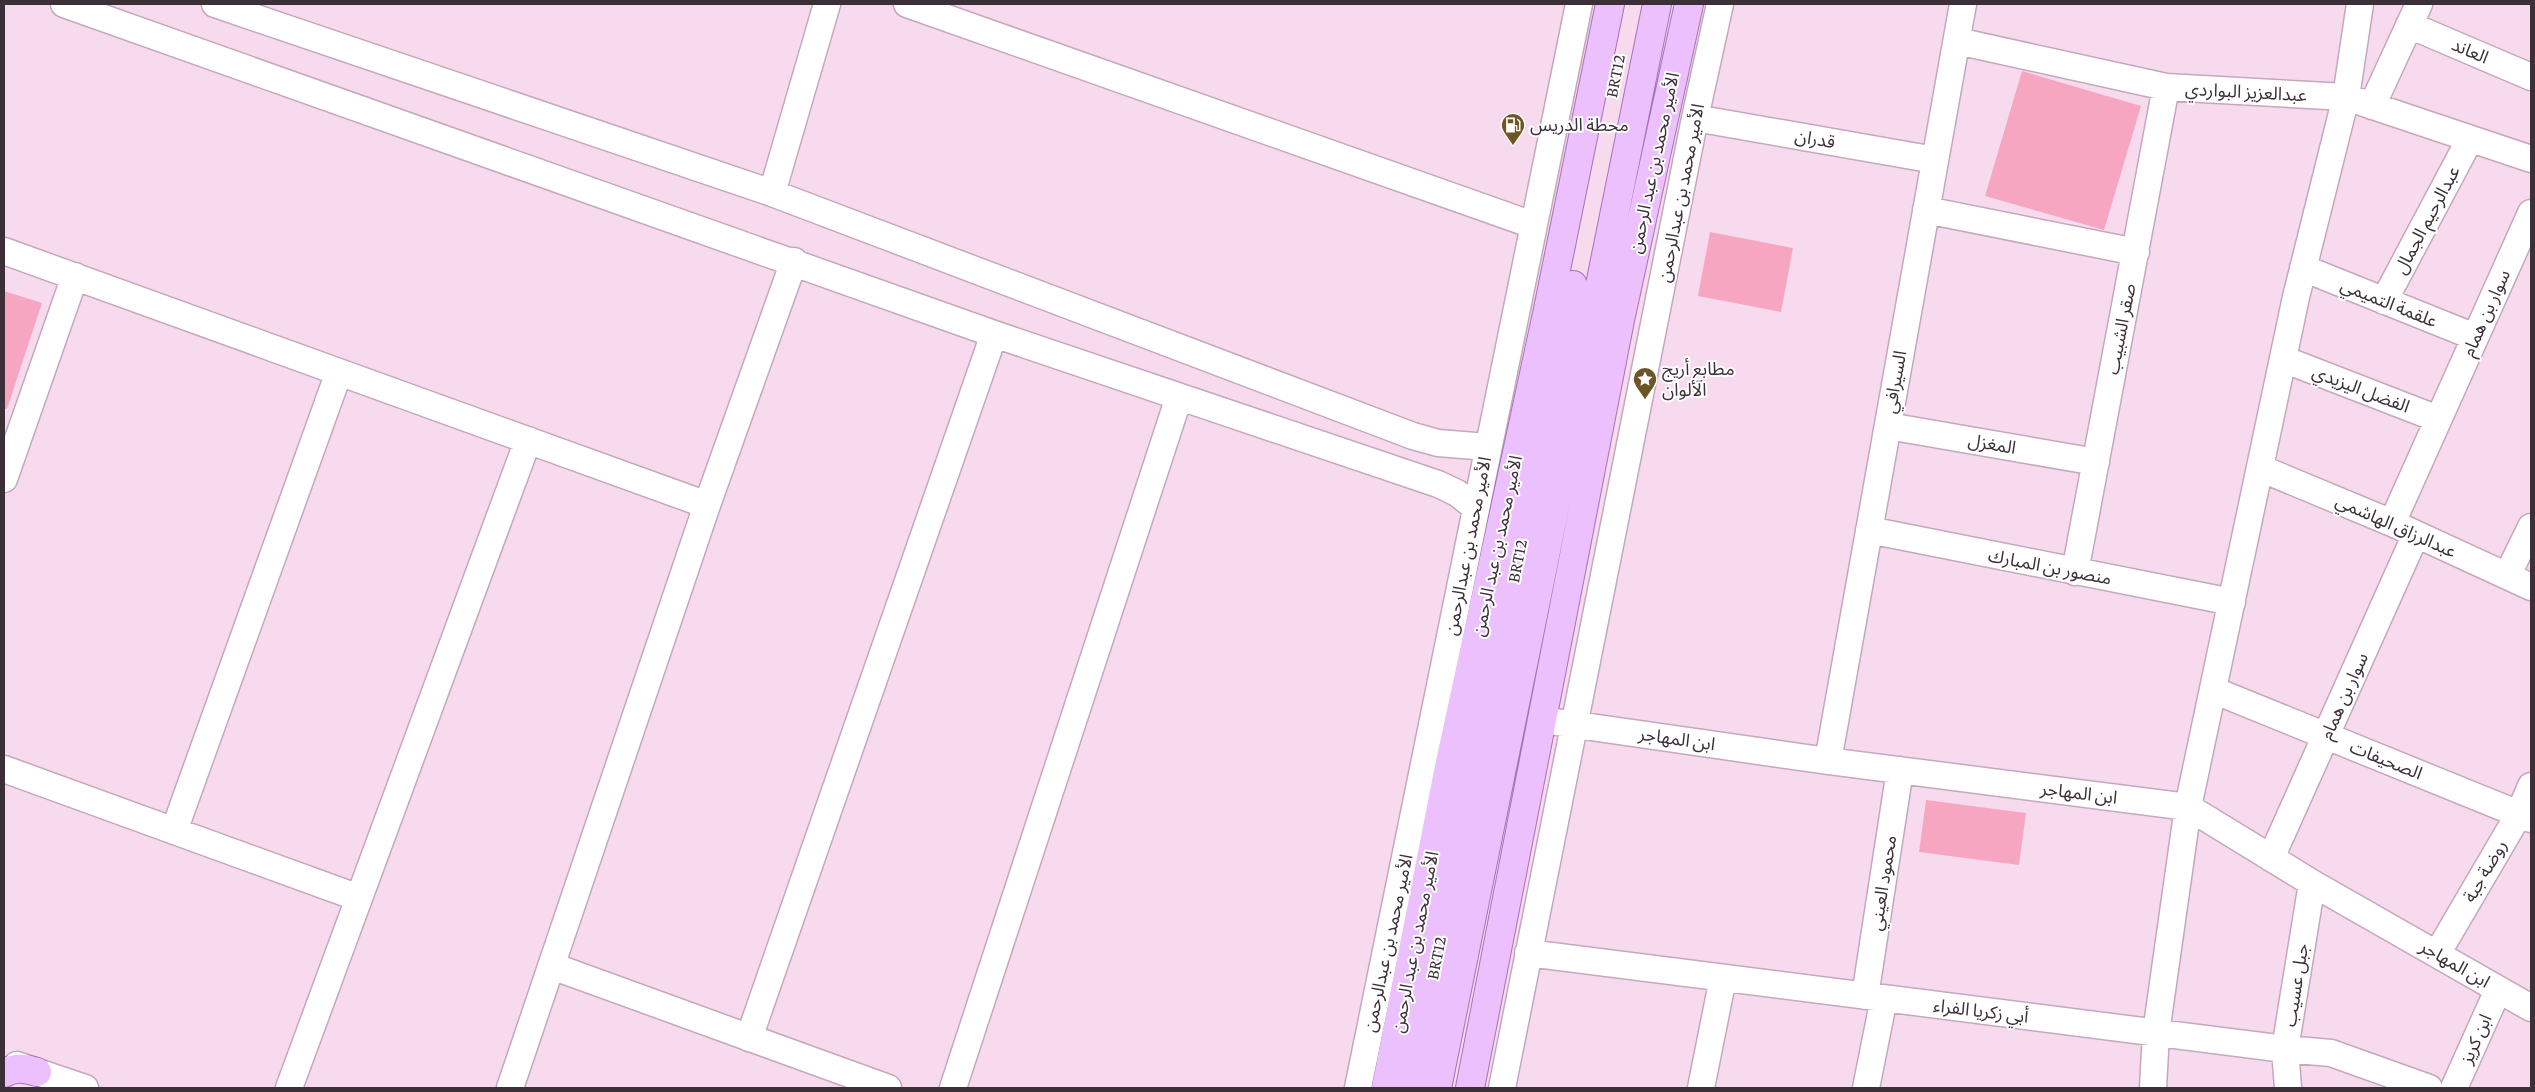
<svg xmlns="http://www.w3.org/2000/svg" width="2535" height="1092" font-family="'Crimson Pro','Noto Sans Arabic',serif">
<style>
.building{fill:#f7a6c1}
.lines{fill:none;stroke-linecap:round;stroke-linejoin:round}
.minor-casing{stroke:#c4a8bc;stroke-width:29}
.major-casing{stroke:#a672b7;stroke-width:30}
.minor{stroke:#fff;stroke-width:26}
.major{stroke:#ecc0fd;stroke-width:28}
.labels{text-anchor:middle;stroke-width:4;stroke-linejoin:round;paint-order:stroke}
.street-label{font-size:18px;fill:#3b3038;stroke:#fff}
.poi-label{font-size:18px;fill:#3b3038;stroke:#fff;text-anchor:start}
</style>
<rect width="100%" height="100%" fill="#f8daee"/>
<path class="building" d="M2022,71L2141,106L2104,230L1985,196Z
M1710,232L1793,248L1781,312L1698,296Z
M4,291L42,303L7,409H4Z
M1926,800L2026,813L2019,865L1919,852Z"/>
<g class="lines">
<g class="minor-casing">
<path id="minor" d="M64,4L994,334L1438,484L1457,493L1476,508
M215,4L772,193L1413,436L1438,443L1488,447
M907,4L1533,225
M2409,25L2531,77
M1957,41L2166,87L2346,97L2531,159
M2372,106L2419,4
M1695,118L1935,160
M772,193L827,4
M1926,210L2136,252
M4,251L707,505
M2303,268L2475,337
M2384,301L2470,139
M2283,359L2438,419
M1888,426L2096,462
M2260,468L2392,523L2531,587
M4,479L75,276
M2392,523L2531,213
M1869,530L2232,602
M2075,572L2166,87
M2507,576L2531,527
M2213,690L2531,819
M1542,720L1828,761L2188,807L2312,883L2531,1008
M1828,761L1963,4
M4,769L359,898
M174,831L339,372
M2271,858L2416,534
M1528,953L2285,1049L2331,1053L2429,1088
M2437,954L2519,814L2531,786
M552,966L888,1088
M1865,996L1900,770
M749,1038L994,334
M17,1065L85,1088
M289,1088L528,440
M510,1088L707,505L794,261
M953,1088L1179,397
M1358,1088L1579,4
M1502,1088L1695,118L1720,4
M1701,1088L1723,978
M1866,1088L1884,998
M2153,1088L2156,1033L2188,807L2296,297L2346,97L2360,4
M2288,1088L2285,1049L2312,883
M2454,1088L2498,990"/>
</g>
<g class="major-casing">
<path id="major" d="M4,1073C15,1067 24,1068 37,1072
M1386,1088L1449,767L1547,314L1610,4
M1410,1088L1573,285
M1437,1088L1657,4
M1470,1088L1620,320L1689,4"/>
</g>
<use href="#minor" class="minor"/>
<use href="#major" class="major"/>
</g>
<defs>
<g id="fuel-pin" transform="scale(1.25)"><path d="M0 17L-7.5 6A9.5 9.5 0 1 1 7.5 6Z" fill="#6e5526" stroke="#fff"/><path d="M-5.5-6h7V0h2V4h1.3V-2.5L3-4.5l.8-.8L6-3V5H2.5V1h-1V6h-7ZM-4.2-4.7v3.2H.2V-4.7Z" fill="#fff"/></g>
<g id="sight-pin" transform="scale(1.25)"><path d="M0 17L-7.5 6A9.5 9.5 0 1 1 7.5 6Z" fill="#6e5526" stroke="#fff"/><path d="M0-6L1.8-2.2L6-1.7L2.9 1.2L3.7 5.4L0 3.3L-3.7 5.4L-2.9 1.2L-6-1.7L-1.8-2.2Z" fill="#fff"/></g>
</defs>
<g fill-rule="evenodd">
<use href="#fuel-pin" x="1513" y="125"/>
<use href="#sight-pin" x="1645" y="379"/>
</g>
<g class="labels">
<g class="street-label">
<text transform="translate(2470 51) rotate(23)" y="6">العاند</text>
<text transform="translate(1615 76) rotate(-79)" y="6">BRT12</text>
<text transform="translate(2246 92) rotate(3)" y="6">عبدالعزيز البواردي</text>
<text transform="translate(1815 139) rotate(10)" y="6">قدران</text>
<text transform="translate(1654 163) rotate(-78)" y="6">الأمير محمد بن عبد الرحمن</text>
<text transform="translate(1681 193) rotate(-79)" y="6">الأمير محمد بن عبدالرحمن</text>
<text transform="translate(2427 220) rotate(-62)" y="6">عبدالرحيم الجمال</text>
<text transform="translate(2389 303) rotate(22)" y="6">علقمة التميمي</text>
<text transform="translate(2486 313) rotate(-66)" y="6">سوار بن همام</text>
<text transform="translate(2121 329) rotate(-79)" y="6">صقر الشبيب</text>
<text transform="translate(1895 382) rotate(-80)" y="6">السيرافي</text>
<text transform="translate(2361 389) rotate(21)" y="6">الفضل اليزيدي</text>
<text transform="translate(1992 444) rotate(10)" y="6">المغزل</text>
<text transform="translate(2396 526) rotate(24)" y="6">عبدالرزاق الهاشمي</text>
<text transform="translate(1468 546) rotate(-79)" y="6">الأمير محمد بن عبدالرحمن</text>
<text transform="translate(1497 546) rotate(-78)" y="6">الأمير محمد بن عبد الرحمن</text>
<text transform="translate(1517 561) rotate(-79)" y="6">BRT12</text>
<text transform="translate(2050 567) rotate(11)" y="6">منصور بن المبارك</text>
<text transform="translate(2344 696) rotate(-66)" y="6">سوار بن همام</text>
<text transform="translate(1677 739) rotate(8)" y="6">ابن المهاجر</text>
<text transform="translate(2386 760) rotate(22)" y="6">الصحيفات</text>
<text transform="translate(2079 793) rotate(7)" y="6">ابن المهاجر</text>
<text transform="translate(2485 871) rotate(-60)" y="6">روضة جبة</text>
<text transform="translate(1883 883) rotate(-81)" y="6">محمود العيني</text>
<text transform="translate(1415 942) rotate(-79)" y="6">الأمير محمد بن عبد الرحمن</text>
<text transform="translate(1388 943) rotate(-78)" y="6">الأمير محمد بن عبدالرحمن</text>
<text transform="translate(1436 958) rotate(-79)" y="6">BRT12</text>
<text transform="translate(2455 964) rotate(30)" y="6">ابن المهاجر</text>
<text transform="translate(2296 985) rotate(-81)" y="6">جبل عسيب</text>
<text transform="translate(1981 1011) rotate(7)" y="6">أبي زكريا الفراء</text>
<text transform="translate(2476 1039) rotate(-66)" y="6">ابن كريز</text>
</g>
<g class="poi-label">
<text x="1530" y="131">محطة الدريس</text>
<text x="1662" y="375">مطابع أريج<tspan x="1662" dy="21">الألوان</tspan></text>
</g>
</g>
<rect width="2535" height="1092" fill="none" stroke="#3b3038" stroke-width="10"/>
</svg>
